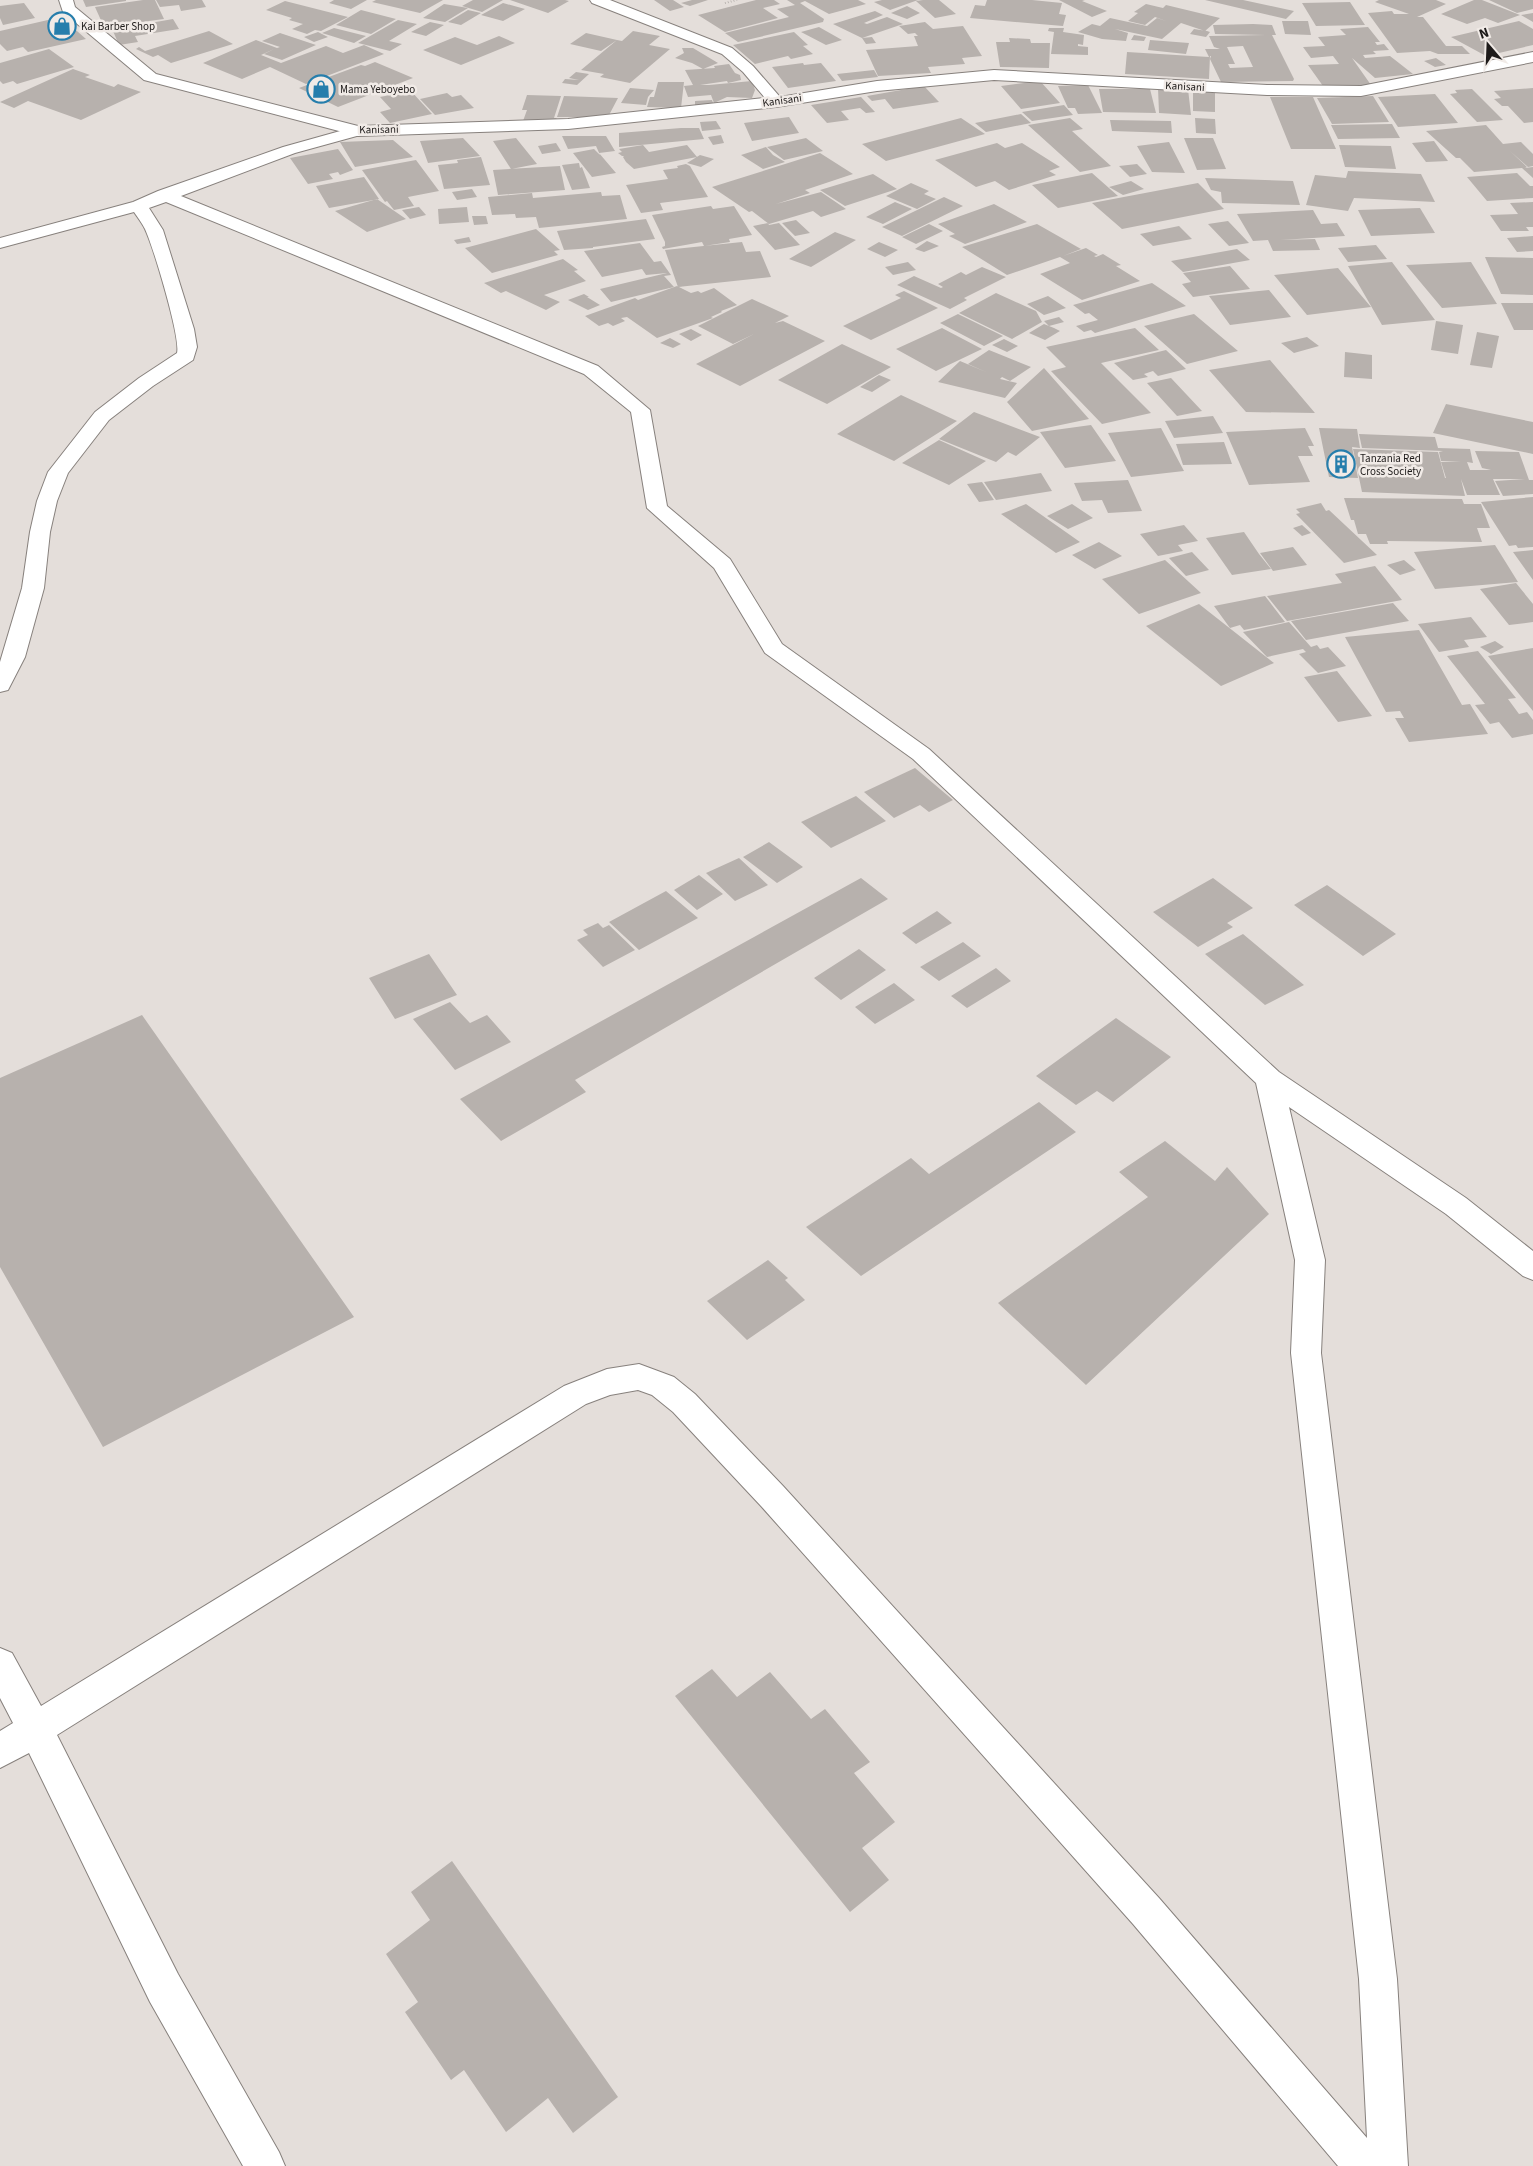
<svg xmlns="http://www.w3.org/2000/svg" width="1533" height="2166" font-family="'Source Sans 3',sans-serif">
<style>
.building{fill:#b7b1ad;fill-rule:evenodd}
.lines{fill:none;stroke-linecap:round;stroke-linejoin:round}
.service-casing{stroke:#87817d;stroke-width:2}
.minor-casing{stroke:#87817d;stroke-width:2}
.path{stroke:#96918e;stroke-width:2;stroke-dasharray:0.5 2.5;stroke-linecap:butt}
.service{fill:#fff;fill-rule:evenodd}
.minor{fill:#fff;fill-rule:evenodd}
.labels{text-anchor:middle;stroke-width:5;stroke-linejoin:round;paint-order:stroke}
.far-poi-label{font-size:11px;fill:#1e1b1a;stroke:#f1ebe7;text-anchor:start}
.far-street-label{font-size:11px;fill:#1e1b1a;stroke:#f1ebe7}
</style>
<rect width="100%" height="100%" fill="#e4deda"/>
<path class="building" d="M83,0H126V1L86,7Z
M143,0H155L164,19L104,27L95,7Z
M156,0H202L206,7L181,11L179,5L160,7Z
M334,0H367L351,9L329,3Z
M376,0H443L420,13L372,2Z
M473,0H503L482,12L462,6Z
M510,0H565L569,1L548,13Z
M654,0H673L684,7L670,11Z
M692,0H708L690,6L681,3Z
M756,0H774L780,4L763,8L778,18L725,32L698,15Z
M787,0H858L866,4L829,14L805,1L800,3L824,19L823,22L738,42L725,33L789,17L777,9L795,5Z
M882,0H918L890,10L874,2Z
M923,0H939L956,14L935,18L916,1Z
M987,0H1032L1062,3L1059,14L1066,15L1063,26L970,18L975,5L985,6Z
M1059,0H1085L1082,1L1107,11L1092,17Z
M1205,0H1243L1294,11L1286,19Z
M1379,0H1436L1446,4L1417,17H1423L1446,46H1462L1470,54H1438L1430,51L1397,53L1368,13L1392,11L1394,14H1409L1375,2Z
M1474,0H1482L1520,15L1498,23L1485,18L1467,24L1441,14Z
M1489,0H1533V9L1517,13Z
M285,1L348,17L321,31L315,30L307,34L292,29L303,24L289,20L292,18L266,10Z
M1350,2L1365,25L1316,26L1302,3Z
M24,3L35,18L3,25L0,18V6Z
M503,3L525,9L503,21L481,15Z
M444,4L468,8L445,22L423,18Z
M1146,4L1163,8L1166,5L1220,18L1205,31L1181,23L1162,39L1115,29L1128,33L1126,41L1102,39L1078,32L1092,24L1100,26L1110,18L1147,26L1157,18L1166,21L1155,17L1145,25L1128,21L1138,13L1134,12Z
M907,6L920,13L907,19L891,13Z
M361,10L396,19L371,34L336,25Z
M468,10L481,13L461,25L448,22Z
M875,11L883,15L864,23L867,24L887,17L903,24L862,38L833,24Z
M1533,13V22L1521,15Z
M61,17L86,39L28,52L23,47L7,51L0,44V31Z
M173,19L179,29L135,36L138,42L119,45L113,31L135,28L133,26Z
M398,20L417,24L389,41L402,44L390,51L358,43Z
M1282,21H1308L1311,35L1285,34Z
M1519,21L1533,29V45L1486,56L1451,37Z
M430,22L444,25L426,36L411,32Z
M925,22L933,29L963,26L982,56L962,58L965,64L928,67L931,73L878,76L866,50L918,46L914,36H918L915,33L908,34L899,26Z
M1253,24L1272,25L1276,35H1272L1294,79L1293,81L1221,82L1210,59L1211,56H1210L1209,79L1125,74L1127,52L1209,57L1205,49H1220L1214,47L1209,36L1266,35L1215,34L1213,25ZM1243,46L1253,67L1230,68L1228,64H1235L1227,47Z
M819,27L842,40L826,45L801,32Z
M1368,27L1380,42H1375L1377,45L1384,44L1389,50L1373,51L1376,54L1363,55L1365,58L1390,56L1413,74L1375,78L1352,58L1371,85L1323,86L1308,65L1339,64L1333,56L1311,58L1303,47L1325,46L1318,37L1346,35L1340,29Z
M334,28L366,36L354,43L322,33Z
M1049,28H1064L1063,32L1084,35L1083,45L1078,44V46L1088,47V55L1051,54L1054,32L1048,31Z
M1194,29L1207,31L1210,32L1206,37L1190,34Z
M209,31L233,44L171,63L158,55L153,57L136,49L139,47L145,51Z
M633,31L660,36L649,45L670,49L630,83L600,77L604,74L581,70L617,40L622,41Z
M318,32L328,37L314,42L304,37Z
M794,32L808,45L803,46L813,54L791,59L788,56L755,64L733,45Z
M280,33L316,45L282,60L264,54L274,49L261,55L281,63L326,46L343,53L364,45L384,54L306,84L270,67L242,79L203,63L256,40L277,48L280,47L262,41Z
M586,33L617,40L601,51L570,44Z
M1134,35L1146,37L1144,41L1131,40Z
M499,36L515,43L461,65L423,50L455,37L477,45Z
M872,37L876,43L866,44L862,38Z
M1009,38L1030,39L1031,43H1050L1049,68L1000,67L996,42H1010Z
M1150,40L1189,43L1186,54L1148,50Z
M682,48H693L718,63L703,69L692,63L675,58L684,53Z
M49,49L74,67L17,84L13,81L3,84L0,81V63Z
M1436,58L1446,65L1435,67L1424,61Z
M375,62L413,78L338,107L299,88L361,65L365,66Z
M803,63L804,65L821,63L836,81L788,88L772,67Z
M729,64L735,73L740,75L741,80L728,83L727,81L700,85H709L752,81L755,90L752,98L727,97L714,103L711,95L688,97L684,86L693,85L685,70L715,68L714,66Z
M73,69L90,75L85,77L114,87L118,84L141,92L81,120L28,101L14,108L0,102Z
M874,70L878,77L842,81L837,74Z
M576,72L589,74L577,85L562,83L565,79L579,80L569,78Z
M1040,81L1060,103L1021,109L1001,86Z
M658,82H684L681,108L647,107L650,97H654Z
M1088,85L1102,113L1078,114L1075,108H1068L1058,86Z
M924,86L939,102L893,109L885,99L872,101L867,96Z
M630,88L654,90L648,97L646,105L621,103Z
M1158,88L1188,89L1191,115L1159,113Z
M1533,88V122L1524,123L1508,106H1502L1494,99L1501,98L1494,91Z
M1099,89H1150L1156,113L1103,112Z
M1472,89L1503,120L1477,122L1450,94L1457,93L1455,90Z
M411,91L432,114L390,123L380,112L391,109L380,97Z
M1193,91L1215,93V112L1193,111Z
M447,93L452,97L461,95L474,108L435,115L420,99Z
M1435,94L1458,123L1398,127L1378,97Z
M527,95L561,96L554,118H557L555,120L523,121L527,110H522Z
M564,96L618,98L608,117H557Z
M1373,96L1389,122L1332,124L1317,98Z
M861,97L875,112L866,113L860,108L841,111L849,120L827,123L811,105Z
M1270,97H1313L1336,149H1291Z
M712,100L714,106L695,107V101Z
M1064,105L1073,115L1032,121L1022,112Z
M1021,114L1031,123L986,132L975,123Z
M789,117L799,133L752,141L744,123Z
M961,118L985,134L886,161L862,144Z
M1070,118L1083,129L1072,131L1111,166L1080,172L1028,125Z
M1195,118L1215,119L1216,134L1196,133Z
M1110,120L1171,121L1172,133L1112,131Z
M716,121L721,129L702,131L700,122Z
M1392,124L1400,138L1338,139L1331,125Z
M1486,125L1503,144L1521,142L1533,154V166L1528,167L1510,151L1527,167L1525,168L1533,167V178L1522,168L1474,172L1460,158H1456L1426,131Z
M681,128H699L704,139L619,147V133Z
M721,135L724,143L713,145L708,137Z
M562,136H606L615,151L599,153L616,173L592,177L573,153L594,149L600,155L596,146L568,149Z
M463,138L480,156L428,163L420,141Z
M516,138L537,164L511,169L493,141Z
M806,138L823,151L784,160L767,147Z
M1184,138H1213L1226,169L1197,170Z
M393,140L413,157L355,167L340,142Z
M1434,141L1448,161L1426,162L1412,143Z
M1169,142L1185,173L1152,172L1137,146Z
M556,143L561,151L542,154L538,146Z
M997,143L1005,148L1022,143L1060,167L1049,171L1056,175L1009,190L995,181L976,187L935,160Z
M643,145L649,152L687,145L697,157L634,169L626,162L623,157L624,156H622L618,153L622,152L619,149Z
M1339,145L1391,146L1396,169L1345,167Z
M766,147L773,155L785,162L763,169L741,155Z
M338,149L353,170L340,175L338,172L329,174L333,179L308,184L290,158Z
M820,153L853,174L805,190L810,193L776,204L821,192L846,209L821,217L813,211L769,224L752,211L749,212L712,187Z
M700,155L714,159L701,167L687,163Z
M481,157L490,185L444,189L438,165L458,163L457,160Z
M416,160L439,191L408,197L414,206L394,210L387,201L385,202L362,170Z
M579,163L580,168L582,167L590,188L572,190L562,165Z
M686,164L690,166L708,197L660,203L663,210L641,213L626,185L668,179L663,170L678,168L677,166Z
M1137,164L1147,174L1130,177L1119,166Z
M560,166L565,190L498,195L493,170Z
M1348,171L1421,174L1435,202L1354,198L1348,211L1306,205L1315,175L1346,178Z
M1092,173L1118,196L1058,208L1032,185Z
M1517,173L1530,186H1533V198L1487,201L1467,177Z
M873,174L897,189L845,206L820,190Z
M364,177L379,199L329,208L316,186Z
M1205,178L1293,181L1300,205L1222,203L1221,192L1211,190Z
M1131,181L1144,189L1123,195L1109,187Z
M911,183L929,191L924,194L936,199L917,209L886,196Z
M1198,183L1224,209L1122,229L1092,203Z
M472,189L477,197L457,200L452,192Z
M601,192L602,196L620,195L627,219L539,228L536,217L516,218L515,214L492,215L488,197L532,193L533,198Z
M944,197L963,206L902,236L882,227Z
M377,199L406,219L367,232L335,211Z
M895,202L912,209L883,224L866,217Z
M1533,202V227H1526L1529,231H1501L1490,215L1518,214L1510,203Z
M994,204L1027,222L965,244L949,236L955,234L938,224Z
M711,206L713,209L734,206L752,235L729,239L730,242L704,246L702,242L663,249L662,247L665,246V242L652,215Z
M419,207L426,215L410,219L402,210Z
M467,207L469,222L439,224L438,209Z
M1420,208L1435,233L1371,236L1358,210Z
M1313,210L1321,224L1337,223L1345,236L1281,240L1315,239L1320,250L1273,251L1268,240L1253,241L1237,214Z
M472,216H486L488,224L474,225Z
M646,219L655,239L593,247V248L564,250L557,231Z
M796,220L810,233L795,236L782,223Z
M1228,221L1249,243L1229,246L1208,224Z
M768,223L769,225L779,223L800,245L775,250L753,226Z
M929,224L943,231L916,244L902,237Z
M1037,224L1081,249L1063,256L1086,248L1098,255L1094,256L1096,257L1103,254L1121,265L1116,266L1140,281L1082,300L1040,274L1070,263L1060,257L1007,275L962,247Z
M1179,226L1192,239L1153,246L1140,234Z
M536,229L560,250L554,251L558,255L492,273L465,248Z
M835,232L856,240L811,267L789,259Z
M1533,236V251L1517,252L1507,238Z
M469,237L471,242L457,244L454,240Z
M927,241L939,246L924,252L915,249Z
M742,242L746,252L760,251L771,277L678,287L665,250Z
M879,242L898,250L885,257L867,249Z
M640,243L654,262L661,261L671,275L664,276L674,287L611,302L600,289L667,273L646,275L642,269L602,277L584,251Z
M1376,245L1387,259L1348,262L1338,248Z
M1237,249L1250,260L1183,272L1171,261Z
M1485,257L1533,258V295L1501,294Z
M563,259L578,270L574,271L586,281L544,295L560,302L546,310L506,291L501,293L484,283Z
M908,262L916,270L893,275L885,267Z
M1392,262L1435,320L1382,325L1348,266Z
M1471,262L1497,304L1442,308L1406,265Z
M1230,266L1250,289L1193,297L1182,284L1191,282L1183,273Z
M982,267L1006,277L964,298L967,300L950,309L897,285L914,276L941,288L943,287L938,284L961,272L966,275Z
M1338,268L1371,307L1307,315L1274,275Z
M1152,283L1186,306L1095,333L1091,330L1084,332L1076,326L1098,320L1089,313L1085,314L1073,305Z
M677,286L691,293L698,291L701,293L714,288L737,305L721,311L722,312L711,317L713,318L657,338L627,317L621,318L625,321L613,326L608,323L599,326L585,316L635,298L638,300Z
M1269,290L1291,317L1230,325L1209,296Z
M904,291L938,308L871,340L843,326L901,298L895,295Z
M996,293L1036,311L1042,322L1012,339L959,313Z
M584,294L589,297H587L600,305L588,310L568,300Z
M1048,296L1066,308L1044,315L1027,304Z
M752,299L789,316L775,323L783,321L825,341L740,386L696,364L754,334L733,344L698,326Z
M1501,303H1533V330H1514Z
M958,314L1003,336L984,346L940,323Z
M1194,314L1238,351L1187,364L1144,326Z
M1059,317L1064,322L1049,326L1044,321Z
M1436,321L1463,325L1458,354L1431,350Z
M1044,324L1054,328L1060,331L1045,340L1029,333Z
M942,328L982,349L936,371L896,349Z
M1135,328L1159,350L1101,363L1151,413L1102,424L1051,371L1066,367L1046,347Z
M691,329L702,335L691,341L679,334Z
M1477,332L1499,336L1492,368L1470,365Z
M1307,337L1319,346L1294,353L1281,343Z
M670,338L681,344L673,348L660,343Z
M1004,339L1018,346L1007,352L992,345Z
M842,344L891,367L827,404L778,380Z
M989,350L1031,367L1010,381L1002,377L1000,379L1017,383L1005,398L938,382L960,361L986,372L968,364Z
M1166,350L1186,369L1158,376L1153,371L1144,374L1148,377L1133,380L1114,363Z
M1345,352L1372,355V379L1344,377Z
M1270,360L1315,413L1246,412L1209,370Z
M1044,368L1089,419L1032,431L1007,402Z
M879,375L891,380L872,392L860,387Z
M1171,378L1202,411L1177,416L1147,383Z
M901,395L957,421L894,461L837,434Z
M1446,404L1533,422V454L1433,433Z
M974,412L1040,437L1016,456L1008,452L996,462L939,439Z
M1213,416L1223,433L1174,438L1165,421Z
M1091,425L1116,461L1065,468L1040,432Z
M1161,428L1184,471L1131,477L1108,433Z
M1305,428L1314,446H1308L1313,456H1298L1310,482L1249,485L1226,432Z
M1319,428L1357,429L1360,448L1352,447L1358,478L1329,477Z
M1359,434L1435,437L1438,448L1470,449L1473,463L1467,462L1470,470H1491L1482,468L1475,451L1519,452L1529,480H1533V494L1503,496L1495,481L1525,479H1493L1500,495H1467L1461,479L1465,496L1362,492L1353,449L1438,452L1445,478H1446L1441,462H1461L1441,461L1439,452L1443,451L1362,448Z
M939,440L986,461L949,485L902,463Z
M1224,442L1232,464L1183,465L1176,444Z
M1041,473L1052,491L996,500L984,482Z
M1128,480L1142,511L1108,513L1102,500L1082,501L1074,483Z
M982,482L994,500L979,502L967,484Z
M1533,497V547L1518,548L1516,545L1509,546L1481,502Z
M1344,498L1462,499L1464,504H1481L1490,528H1477L1482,542L1387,541L1388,544H1370L1366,534H1358L1354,520H1351Z
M1321,503L1326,511L1329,510L1377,555L1344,563L1296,514L1300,513L1296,509Z
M1026,504L1080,542L1056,553L1001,514Z
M1072,504L1093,518L1068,529L1047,516Z
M1184,525L1198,541L1178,545L1183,551L1158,556L1140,534Z
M1302,525L1311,533L1302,536L1293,528Z
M1244,532L1259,554L1271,569L1232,575L1206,538Z
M1099,542L1122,556L1095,569L1072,555Z
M1495,545L1518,582L1435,589L1414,552Z
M1293,547L1307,565L1273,571L1260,553Z
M1533,550V580L1513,552Z
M1192,552L1209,570L1186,576L1169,558Z
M1165,560L1201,593L1139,614L1102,579Z
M1404,560L1416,570L1400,575L1387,565Z
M1375,566L1402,600L1287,621L1267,596L1342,583L1335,574Z
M1516,583L1533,604V622L1509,625L1480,589Z
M1265,596L1285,622L1244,630L1240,625L1230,628L1214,606Z
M1393,603L1409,621L1306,640L1291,621Z
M1199,604L1265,656L1274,663L1221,686L1146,626Z
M1471,617L1487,637L1464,640L1469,647L1439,652L1418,624Z
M1289,622L1311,647L1317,645L1320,649L1328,647L1346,666L1318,673L1299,654L1306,652L1303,649L1267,657L1243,632Z
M1419,630L1462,705L1470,704L1488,734L1409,742L1395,718H1404L1400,711L1386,712L1345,637Z
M1495,641L1504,647L1491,654L1480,647Z
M1533,648V711L1488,656Z
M1478,651L1516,698L1508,699L1519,714L1527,712L1533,720V734L1512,738L1499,722L1490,724L1475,705L1485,704L1447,656Z
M1337,671L1372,716L1338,722L1304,677Z
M915,768L953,800L929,812L920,805L894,818L864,792Z
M856,796L886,821L831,848L801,822Z
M769,842L803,867L777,883L743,857Z
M739,858L768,885L735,901L706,873Z
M699,875L723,894L697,910L674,890Z
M861,878L888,899L575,1080L586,1092L501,1141L460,1099Z
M1213,878L1253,908L1227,923L1233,927L1198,947L1153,912Z
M1327,885L1396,934L1363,956L1294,905Z
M666,891L698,918L639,950L609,922Z
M937,911L952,923L916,944L902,933Z
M598,923L603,928L609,925L635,950L603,967L577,940L588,935L583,930Z
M1243,934L1304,985L1265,1005L1205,954Z
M963,942L981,956L939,981L920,967Z
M859,949L886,970L841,1000L814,978Z
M429,954L457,995L395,1019L369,978Z
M996,968L1011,981L967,1008L951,996Z
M894,983L915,1000L875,1024L855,1007Z
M450,1002L470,1023L487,1015L511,1042L455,1070L413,1019Z
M142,1015L354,1317L103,1447L0,1267V1078Z
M1116,1018L1171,1057L1113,1102L1097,1091L1076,1105L1036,1076Z
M1039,1102L1076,1132L861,1276L806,1227L911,1158L929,1174Z
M1165,1141L1215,1181L1227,1167L1269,1214L1086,1385L998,1303L1148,1197L1119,1172Z
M768,1260L788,1278L785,1280L805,1300L747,1340L707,1301Z
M712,1669L737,1697L770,1672L811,1719L825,1709L870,1762L854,1773L895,1822L862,1848L889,1880L850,1912L675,1696Z
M452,1861L618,2097L573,2133L548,2098L506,2132L464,2070L451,2080L405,2012L418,2002L386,1954L430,1920L411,1892Z"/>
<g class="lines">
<g class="service-casing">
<path id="service" d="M358,126L364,128L366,131L364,134L295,153L181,196L598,366L650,410L667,506L730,559L782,644L929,749L1279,1072L1466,1198L1533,1251V1280L1523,1276L1446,1214L1289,1107L1325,1260L1321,1353L1397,1979L1408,2166H1338L1133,1924L761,1506L673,1412L652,1395L638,1390L610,1395L586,1404L57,1735L178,1974L279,2152L285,2166H243L150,2002L29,1753L0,1768V1731L13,1723L0,1698V1648L12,1653L41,1706L564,1386L607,1369L639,1364L674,1377L695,1394L783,1486L1159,1898L1367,2138L1359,1979L1291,1353L1295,1260L1256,1083L913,759L765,653L714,568L647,508L631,412L584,374L166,202L149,208L163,230L194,329L197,347L193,360L153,386L109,420L68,473L57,501L50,532L44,588L25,657L8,690L0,692V662L22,588L30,532L37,501L48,472L95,412L139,378L177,353C181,338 153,246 145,229C142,223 138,218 134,212L0,248V238L133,202L158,191L283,147Z"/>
</g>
<g class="minor-casing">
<path id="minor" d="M59,0H73L75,7L156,74L358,126L568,119L765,98L743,72L722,54L592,3L590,0H610L732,48L753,66L780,97L877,81L994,70L1267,85L1361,86L1533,52V62L1361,96L1267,95L994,80L877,91L776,107L568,129L358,136L144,80L63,12Z"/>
</g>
<path class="path" d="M725,3L737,0"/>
<use href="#service" class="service"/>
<use href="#minor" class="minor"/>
</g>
<defs>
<g id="shop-ring" transform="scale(1.4375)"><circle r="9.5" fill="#f1ebe7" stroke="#267eac" stroke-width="1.5"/><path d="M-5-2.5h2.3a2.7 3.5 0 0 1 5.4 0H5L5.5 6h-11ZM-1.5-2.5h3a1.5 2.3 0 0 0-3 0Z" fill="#267eac"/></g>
<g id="building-ring" transform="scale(1.4375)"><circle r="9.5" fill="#f1ebe7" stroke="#267eac" stroke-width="1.5"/><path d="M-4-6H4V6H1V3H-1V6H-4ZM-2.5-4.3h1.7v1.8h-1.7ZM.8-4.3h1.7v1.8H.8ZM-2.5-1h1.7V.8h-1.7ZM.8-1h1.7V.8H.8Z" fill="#267eac"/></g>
</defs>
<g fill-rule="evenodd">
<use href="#shop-ring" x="62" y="26"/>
<use href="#shop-ring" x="321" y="89"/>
<use href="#building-ring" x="1341" y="464"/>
</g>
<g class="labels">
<g class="far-poi-label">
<text x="81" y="30">Kai Barber Shop</text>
<text x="340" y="93">Mama Yeboyebo</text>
<text x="1360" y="462">Tanzania Red<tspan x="1360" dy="13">Cross Society</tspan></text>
</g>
<g class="far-street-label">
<text transform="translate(1185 86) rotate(3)" y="4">Kanisani</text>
<text transform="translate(782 100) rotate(-8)" y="4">Kanisani</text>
<text transform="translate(379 129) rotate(-1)" y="4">Kanisani</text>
</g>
</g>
<g transform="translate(1488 45) rotate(341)" stroke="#f1ebe7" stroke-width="4" paint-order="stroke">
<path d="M0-4L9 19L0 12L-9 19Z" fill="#1e1b1a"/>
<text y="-8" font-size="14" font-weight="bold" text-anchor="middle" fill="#1e1b1a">N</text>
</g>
</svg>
